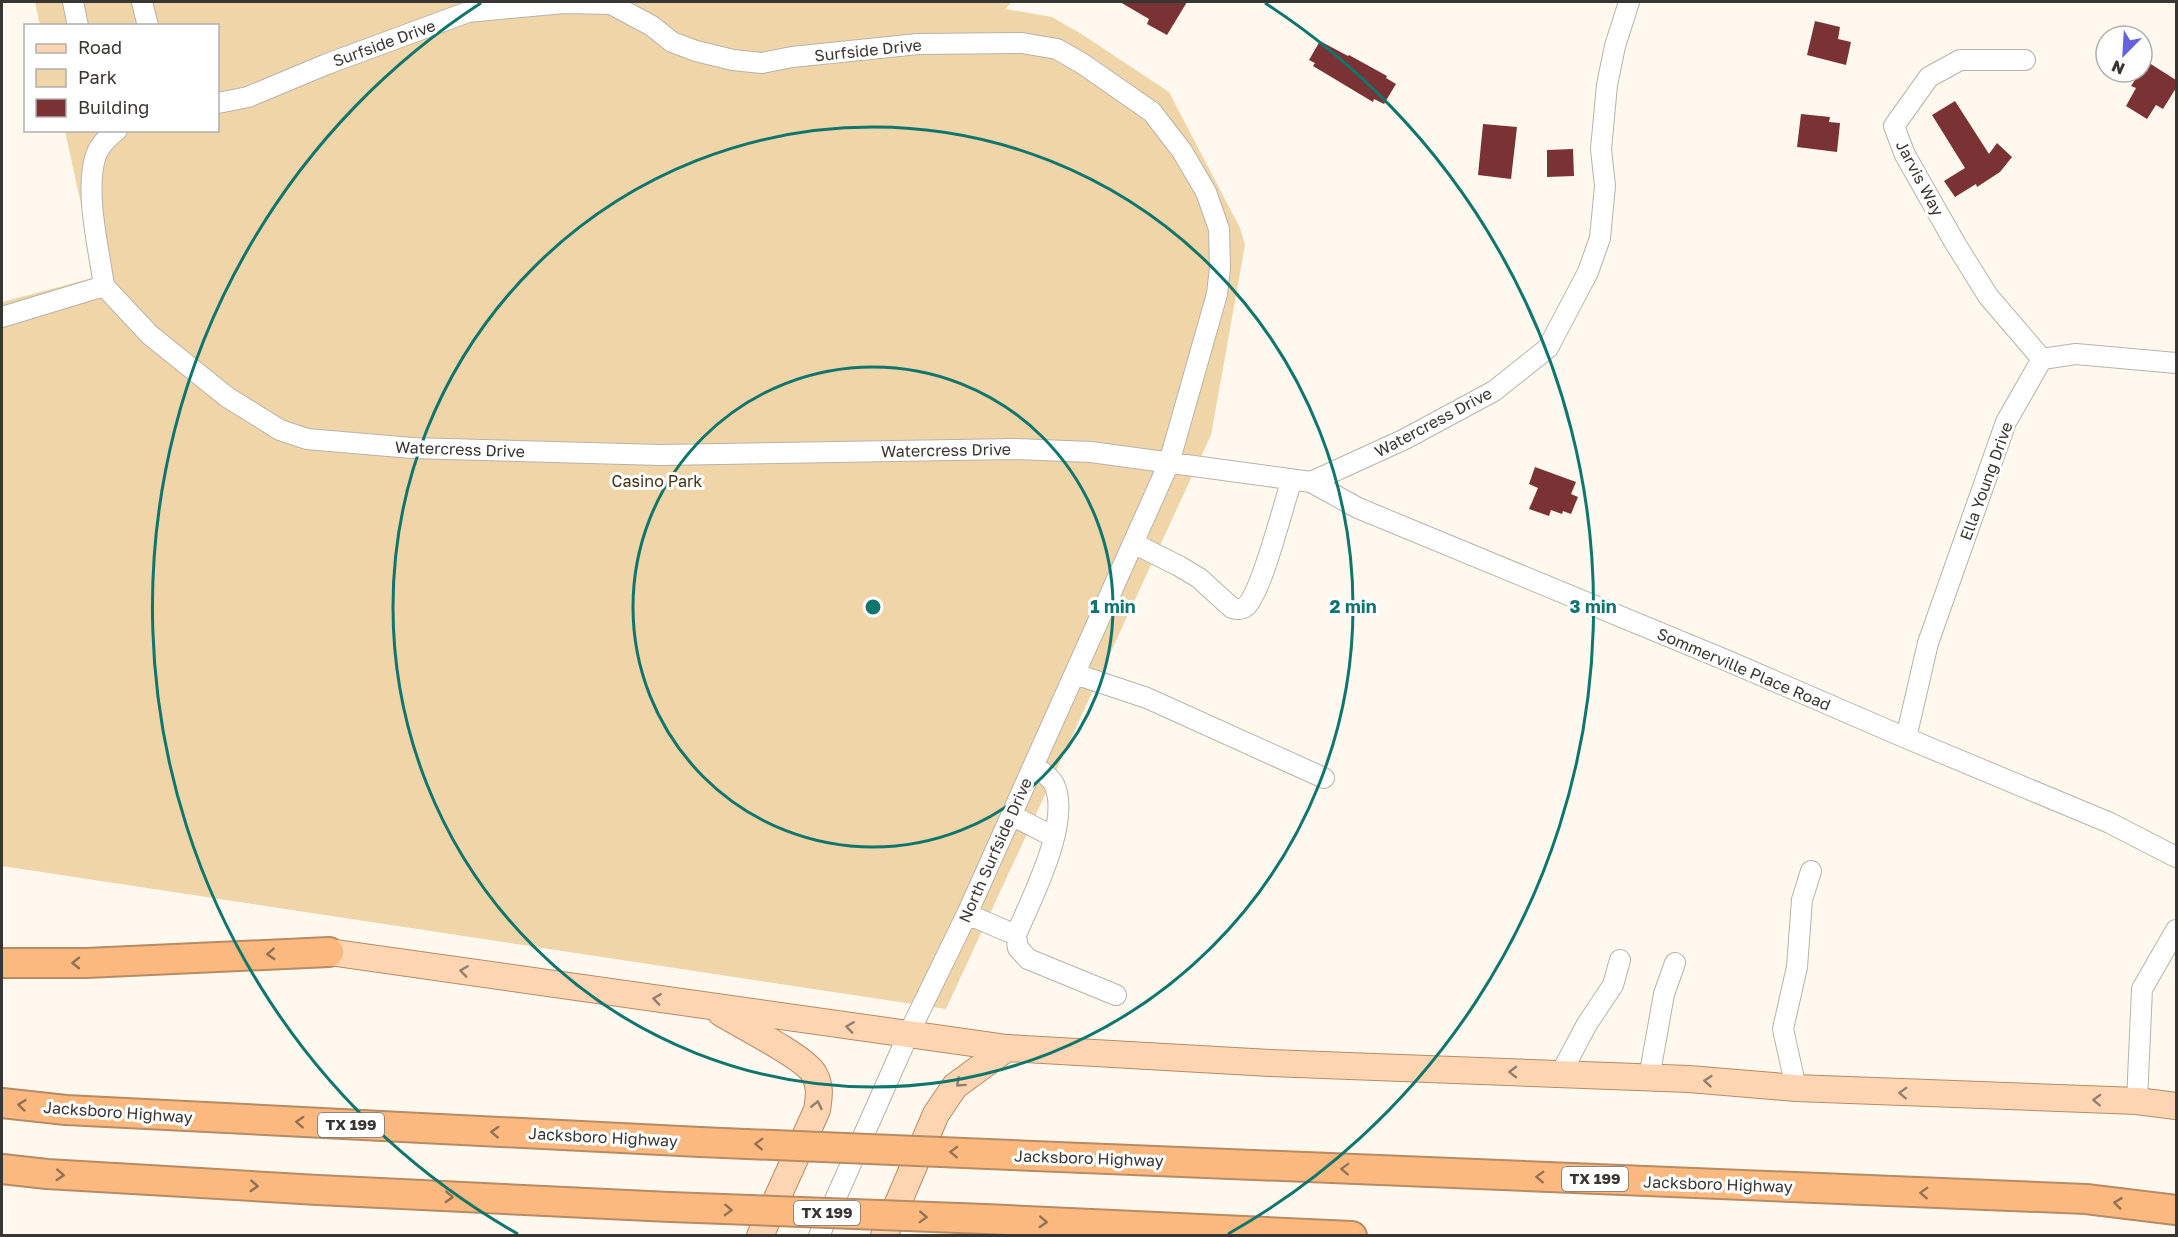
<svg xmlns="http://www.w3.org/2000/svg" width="2178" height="1237" font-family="'Golos Text',sans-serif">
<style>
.green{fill:#f0d5a8}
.building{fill:#7b3234}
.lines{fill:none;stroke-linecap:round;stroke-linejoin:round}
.minor-casing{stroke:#b8b3a9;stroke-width:22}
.major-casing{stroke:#b78b64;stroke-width:28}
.highway-casing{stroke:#b78b64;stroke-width:32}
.minor{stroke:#fff;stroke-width:20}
.major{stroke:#fdd5b2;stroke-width:26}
.highway{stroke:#fbb97f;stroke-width:28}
.highway-bridge-casing{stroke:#b78b64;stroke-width:32;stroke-linecap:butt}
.highway-bridge{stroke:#fbb97f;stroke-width:28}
.oneway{stroke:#907155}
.oneway2{stroke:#917e6c}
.ring{fill:none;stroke:#0f766e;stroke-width:3}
.labels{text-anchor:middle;stroke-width:6;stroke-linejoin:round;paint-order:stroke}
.shield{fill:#fff;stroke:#747270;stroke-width:1.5}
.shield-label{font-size:15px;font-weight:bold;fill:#383632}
.street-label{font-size:16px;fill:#383632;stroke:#fff}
.park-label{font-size:16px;fill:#433212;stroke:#fff}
.centre{fill:#0f766e;stroke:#fff;stroke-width:3}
.ring-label{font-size:18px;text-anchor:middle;font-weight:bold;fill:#0f766e;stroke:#fff;stroke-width:6;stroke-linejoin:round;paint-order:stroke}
</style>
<rect width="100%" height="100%" fill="#fef8ee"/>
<path class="green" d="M35,2H1012L1005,9L1052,17L1083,35L1169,92L1240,228L1245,245L1211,435L946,1009L2,866V302L97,277L65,131L218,130V26L40,25Z"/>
<path class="building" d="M1120,2H1187L1167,35L1147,24L1149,19Z
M1815,21L1840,27L1838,39L1851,42L1846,65L1807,55Z
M1320,41L1348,56L1349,55L1387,76L1386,78L1396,84L1384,104L1374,99L1373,102L1313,66L1315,63L1309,60Z
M2146,61L2176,80V88L2163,109L2156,105L2147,119L2126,106L2136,88L2131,86L2140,72H2142Z
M1955,101L1989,154L1997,143L2012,157L2000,172L1977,187L1976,184L1955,197L1944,181L1965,168L1932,115Z
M1801,114L1830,117L1829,122L1840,123L1837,152L1797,147Z
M1483,124L1517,127L1511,179L1478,175Z
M1573,149L1574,176L1547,177V150Z
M1535,467L1576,482L1571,494L1578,497L1571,514L1563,511L1562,514L1551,510L1549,516L1529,509L1538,488L1529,484Z"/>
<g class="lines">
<g class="minor-casing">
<path id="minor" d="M73,2L78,26
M142,2L148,26
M2025,60H1960L1929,77L1894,126L1905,155L1955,243L1988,296L2042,359
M218,103L248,97L327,64L468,12L564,3L611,4L652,26L672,42L696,51L733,60L762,63L792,57L918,44L1022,43L1057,49L1083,64L1152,112L1182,151L1206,192L1219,229L1220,268L1217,294L1169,463L967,914L908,1035L819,1236
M104,286C99,249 84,191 96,155C100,144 108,137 117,130
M2,317L104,286L150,335L227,397L280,430L307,439L412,448L661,455L1014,449L1091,452L1311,482L1405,439L1494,391L1548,348L1588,272L1600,238L1605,186L1601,149L1607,85L1615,46L1629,2
M2042,359L2076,354L2176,363
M1311,482L1358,508L1728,661L1906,738L2110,823L2176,857
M1133,543L1179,566L1199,578L1232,608C1236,609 1241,610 1245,607C1262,594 1283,504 1292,480
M1075,674L1147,698L1324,778
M1906,738L1928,643L2006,422L2042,359
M1034,765C1040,771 1051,777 1054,784C1072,822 1031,899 1016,935L1018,948L1028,959L1116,995
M1011,815L1054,837
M967,914L1016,935
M1561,1073L1587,1024L1613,985L1620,960
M1649,1078L1664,994L1675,963
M1796,1088L1783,1029L1797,967L1802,900L1811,871
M2137,1101L2142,989L2176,930"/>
</g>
<g class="major-casing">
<path id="major" d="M329,952L1007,1048L1270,1063L1689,1079L1796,1088L2137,1101L2176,1106
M721,1013C739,1024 806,1058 814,1074C821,1086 819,1097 817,1110L760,1236
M884,1236L936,1114L955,1086L1007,1048"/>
</g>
<g class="highway-casing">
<path id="highway" d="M2,963H86L329,952
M2,1103L66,1110L700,1142
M1012,1155L2086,1199L2176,1210
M2,1169L47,1174L318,1190L670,1207
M985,1219L1352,1236"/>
</g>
<use href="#minor" class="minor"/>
<use href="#major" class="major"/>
<use href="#highway" class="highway"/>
<g class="highway-bridge-casing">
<path id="highway-bridge" d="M700,1142L1012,1155
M670,1207L985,1219"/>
</g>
<use href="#highway-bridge" class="highway-bridge"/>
</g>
<defs><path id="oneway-chevron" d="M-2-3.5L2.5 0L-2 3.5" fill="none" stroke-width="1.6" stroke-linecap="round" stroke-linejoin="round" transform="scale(1.5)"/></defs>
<g class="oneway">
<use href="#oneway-chevron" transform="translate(271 954) rotate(177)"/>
<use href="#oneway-chevron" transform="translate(76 963) rotate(-180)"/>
<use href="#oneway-chevron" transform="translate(22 1105) rotate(-174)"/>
<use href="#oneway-chevron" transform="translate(300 1122) rotate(-177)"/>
<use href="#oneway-chevron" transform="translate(495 1132) rotate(-177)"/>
<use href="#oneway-chevron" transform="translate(759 1144) rotate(-178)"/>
<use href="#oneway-chevron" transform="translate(954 1152) rotate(-178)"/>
<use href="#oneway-chevron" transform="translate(1345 1169) rotate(-178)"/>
<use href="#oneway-chevron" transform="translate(60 1175) rotate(3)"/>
<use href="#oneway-chevron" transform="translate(1540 1177) rotate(-178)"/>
<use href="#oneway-chevron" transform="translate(254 1186) rotate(3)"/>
<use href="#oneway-chevron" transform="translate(1924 1193) rotate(-178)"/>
<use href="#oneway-chevron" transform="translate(449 1197) rotate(3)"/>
<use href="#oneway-chevron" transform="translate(2118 1203) rotate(-173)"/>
<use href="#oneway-chevron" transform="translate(728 1210) rotate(2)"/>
<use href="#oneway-chevron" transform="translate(923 1217) rotate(2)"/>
<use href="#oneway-chevron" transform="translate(1043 1222) rotate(3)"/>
</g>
<g class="oneway2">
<use href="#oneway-chevron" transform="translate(464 971) rotate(-172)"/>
<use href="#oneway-chevron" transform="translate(657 999) rotate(-172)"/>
<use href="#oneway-chevron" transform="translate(850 1027) rotate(-172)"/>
<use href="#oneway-chevron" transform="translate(1513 1072) rotate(-179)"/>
<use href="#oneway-chevron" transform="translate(1708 1081) rotate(-175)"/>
<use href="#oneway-chevron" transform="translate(960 1083) rotate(138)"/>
<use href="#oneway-chevron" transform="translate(1903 1093) rotate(-178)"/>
<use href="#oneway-chevron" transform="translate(2097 1100) rotate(-178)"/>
<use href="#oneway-chevron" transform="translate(817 1105) rotate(-77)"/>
</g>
<g class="ring">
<circle cx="873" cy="607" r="240"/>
<circle cx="873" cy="607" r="480"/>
<path d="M518 1234A720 720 0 0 1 481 3M1265 3A720 720 0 0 1 1228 1234"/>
</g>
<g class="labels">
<g class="shield">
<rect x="318" y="1113" width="66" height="24" rx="4.5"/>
<rect x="1562" y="1167" width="66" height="24" rx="4.5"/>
<rect x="794" y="1201" width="66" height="24" rx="4.5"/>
</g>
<g class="shield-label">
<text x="351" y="1130">TX 199</text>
<text x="1595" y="1184">TX 199</text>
<text x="827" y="1218">TX 199</text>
</g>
<g class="street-label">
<text transform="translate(384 43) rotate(-20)" y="6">Surfside Drive</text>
<text transform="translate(868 50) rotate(-6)" y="6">Surfside Drive</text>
<text transform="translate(1920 178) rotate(62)" y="6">Jarvis Way</text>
<text transform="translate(1433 422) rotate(-28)" y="6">Watercress Drive</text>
<text transform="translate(460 449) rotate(2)" y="6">Watercress Drive</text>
<text transform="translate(946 450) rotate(-1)" y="6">Watercress Drive</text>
<text transform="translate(1986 481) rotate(-70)" y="6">Ella Young Drive</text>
<text transform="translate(1744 669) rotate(23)" y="6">Sommerville Place Road</text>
<text transform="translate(995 850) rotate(-66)" y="6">North Surfside Drive</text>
<text transform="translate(118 1112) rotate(4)" y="6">Jacksboro Highway</text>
<text transform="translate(603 1137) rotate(3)" y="6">Jacksboro Highway</text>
<text transform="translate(1089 1158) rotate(2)" y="6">Jacksboro Highway</text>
<text transform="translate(1718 1184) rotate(2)" y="6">Jacksboro Highway</text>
</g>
<g class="park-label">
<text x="657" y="487">Casino Park</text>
</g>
</g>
<circle cx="873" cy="607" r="9" class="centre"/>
<g class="ring-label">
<text x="1113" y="613">1 min</text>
<text x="1353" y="613">2 min</text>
<text x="1593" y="613">3 min</text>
</g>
<rect width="2178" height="1237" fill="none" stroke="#383632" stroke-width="6"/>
<rect x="24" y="24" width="195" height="108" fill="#ffffff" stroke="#afafad" stroke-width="1.5"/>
<rect x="36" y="44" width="30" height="9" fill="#fdd5b2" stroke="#afafad" stroke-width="1.5"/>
<text x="78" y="54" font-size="18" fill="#383632">Road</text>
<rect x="36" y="69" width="30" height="18" fill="#f0d5a8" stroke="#afafad" stroke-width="1.5"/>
<text x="78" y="84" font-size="18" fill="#383632">Park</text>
<rect x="36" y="99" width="30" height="18" fill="#7b3234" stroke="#afafad" stroke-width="1.5"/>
<text x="78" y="114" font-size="18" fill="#383632">Building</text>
<g transform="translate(2124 54) rotate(204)"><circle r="28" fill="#ffffff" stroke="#afafad" stroke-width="1.5"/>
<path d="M0-4.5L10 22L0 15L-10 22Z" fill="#6462db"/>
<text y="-9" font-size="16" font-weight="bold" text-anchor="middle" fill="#383632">N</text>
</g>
</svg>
